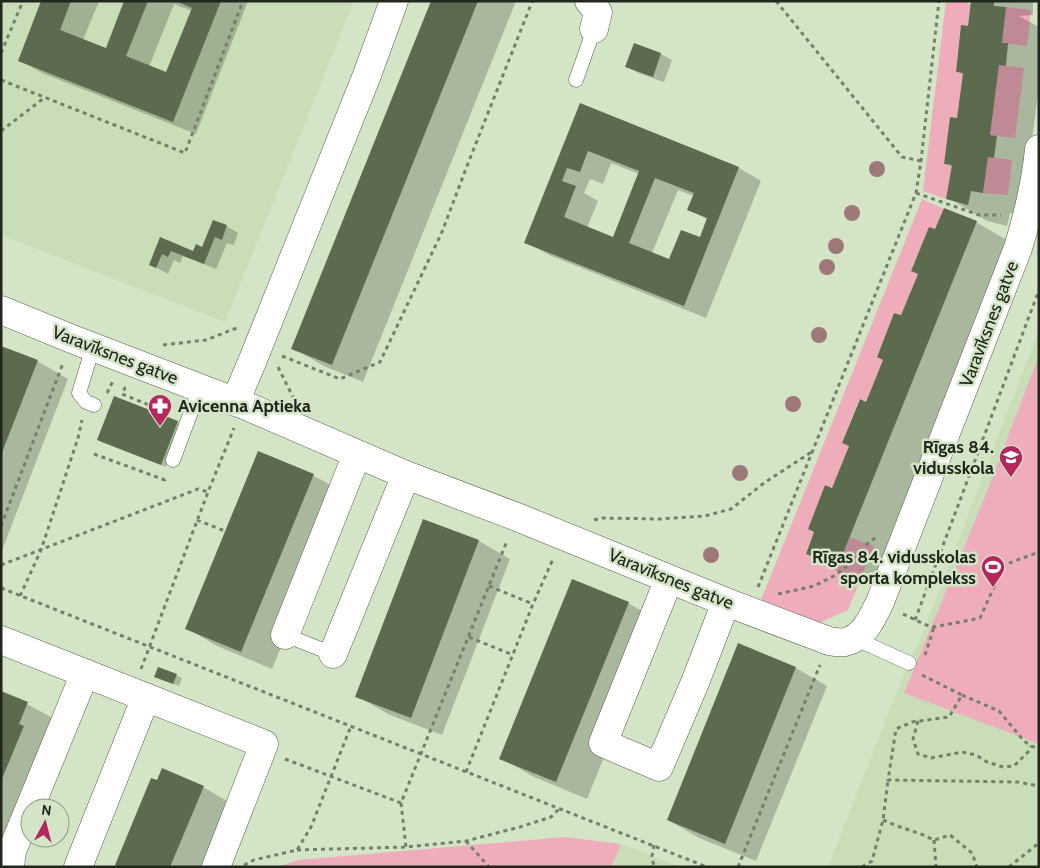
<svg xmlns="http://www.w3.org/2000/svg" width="1040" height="868" font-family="Cabin,sans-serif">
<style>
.built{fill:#c9ddb8}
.green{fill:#efadbc}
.shadow{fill:#0003;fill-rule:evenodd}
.building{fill:#5c6a50;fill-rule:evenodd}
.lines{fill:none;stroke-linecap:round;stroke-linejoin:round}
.service-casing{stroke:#546248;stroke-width:15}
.minor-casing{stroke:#546248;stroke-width:29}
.path{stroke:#74806c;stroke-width:3;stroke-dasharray:4 4;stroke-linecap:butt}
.service{stroke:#fff;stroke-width:14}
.minor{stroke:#fff;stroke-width:28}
.tree{fill:#9e7779}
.labels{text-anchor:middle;stroke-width:5;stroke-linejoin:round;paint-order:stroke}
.street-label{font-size:18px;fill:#21271c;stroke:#d4e5c7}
.poi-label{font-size:18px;font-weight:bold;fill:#21271c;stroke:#d4e5c7;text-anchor:end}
</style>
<rect width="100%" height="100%" fill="#d4e5c7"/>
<path class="built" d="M1,1H354L225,322L1,235Z
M1039,330V867H828L906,669L926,625Z
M621,844L681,867H611Z"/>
<path class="green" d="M946,1L968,2V4H971L968,26H961L956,72L963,73L957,118L950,117L944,164L952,165L949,187H946L948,188L946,199L923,191Z
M1006,7L1031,10L1027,46L1002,43Z
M999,65L1024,68L1015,138L990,135Z
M988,157L1012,160L1008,195L983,193Z
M922,199L944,209L935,229L929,227L911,270L918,274L901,315L894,313L877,356L883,360L866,402L859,399L842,443L849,446L832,488L825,485L808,529L814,532L806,553L803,552L838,566L850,537L874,546L848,610L819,623L761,600Z
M1039,355V744L904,693L990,484Z
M565,837L621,844L611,867H278L298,860Z"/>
<path class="shadow" d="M43,1H99L83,40L107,50L126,1H248L196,134L42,73L19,60ZM174,4L192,11L167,74L149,67Z
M432,1H516L363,382L324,366L293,348Z
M972,1H1038L1033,2V15L1019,16L1039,27V87L1022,214L1010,213L1007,226L987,221L948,198L953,167L946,164L958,119L964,75L957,71L970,27Z
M635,44L661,54L672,60L664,82L638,73L627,66Z
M581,105L739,168L761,181L706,318L549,255L526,242ZM611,163L639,174L614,238L587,228L598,201L584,193L590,179L603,184ZM678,190L694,196L689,209L708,220L700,239L670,261L652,253Z
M976,222L1015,245L877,588L846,576L807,553L936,231Z
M226,226L238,233L234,245L227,243L216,269L183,256L180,263L174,260L168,274L150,264L161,239L194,252L203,248Z
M1,348L37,361L68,379L1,553Z
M177,422L183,425L166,467L104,443L98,440Z
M259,453L314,476L345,493L272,669L217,646L186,628Z
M424,520L479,541L510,559L442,735L388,714L357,696Z
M628,603L659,621L587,799L532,776L501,758Z
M738,645L796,668L827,686L756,861L699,838L668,820Z
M159,668L182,678L179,686L161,679Z
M1,692L27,704L58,721L1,848Z
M203,787L234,805L208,867H120Z"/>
<path class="building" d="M41,1H71L60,30L106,48L124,1H148L126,56L166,72L192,8L176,1H221L173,122L18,61Z
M431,1H478L332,365L291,349Z
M971,1H994V6L1006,7L1002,43H1008L1006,66L999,65L990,135L997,136L994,158L988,157L983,193L971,191L968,205L946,199L952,165L944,164L950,117L957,118L963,73L956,72L961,25L968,26Z
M634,43L661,53L653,77L625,67Z
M580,103L739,167L684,306L524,243ZM588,151L639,171L613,237L564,217L576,186L562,181L567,168L580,172ZM655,178L694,193L687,210L707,218L700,237L681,230L669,259L629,243Z
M944,208L977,221L838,566L806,554L814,532L808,529L825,485L832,488L849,446L842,443L860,399L866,402L883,360L877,357L894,313L901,315L918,274L911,271L929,227L935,229Z
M213,220L227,225L222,240L215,237L204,264L171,251L168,257L162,254L156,268L149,265L160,237L193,251L196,244L202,247Z
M1,346L38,360L1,455Z
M114,396L178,421L161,465L97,440Z
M258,451L314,474L241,652L185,629Z
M423,519L479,540L411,718L355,697Z
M572,579L629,602L556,782L499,759Z
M738,643L796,667L725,844L667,820Z
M158,667L177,674L173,684L154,677Z
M1,691L28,702L19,724L24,726L1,781Z
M162,768L204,786L170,867H119L115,865L151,778L157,780Z"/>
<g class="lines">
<g class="service-casing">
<path id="service" d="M576,80L594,29
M93,347L79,393L86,402L94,405
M173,460L200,388
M285,635L333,654
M856,639L909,663"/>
</g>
<g class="minor-casing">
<path id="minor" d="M589,1L598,12L594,29
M1,310L72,339L244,405L406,475L517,517L726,602L829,641C834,642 840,643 845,642C864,638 872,618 880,602L1018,248C1028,215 1036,183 1039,149
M235,402L252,362L367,75L394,1
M669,579L603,743L659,767L696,680L726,602
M285,635L357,454
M1,640L264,744L216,867
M333,654L406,475
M10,867L12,851L85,673
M78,867L146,697"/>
</g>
<path class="path" d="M776,1L902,157L921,161
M1,53L23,1
M1,80L185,153L243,1
M1,131L44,98
M916,193L979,215H1001
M163,345L206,340L234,329L239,328
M282,356L340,379L380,362L442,232L467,166L532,2L533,1
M278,367L293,397
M126,388H125L122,394L154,407
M107,393L113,381
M152,411L157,399
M94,454L165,480L167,477
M197,520L225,531
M594,520L602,518L660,519L705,516L731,509L764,483L813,451
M1,526L63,363
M1,565L198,489L208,492
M489,586L533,604
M758,587L916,193L921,161L939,1
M1,588L707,867
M778,594L814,586L834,576L856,559L868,543L878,536
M20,596L41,550L78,438L82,420
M903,614L926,625L934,627L980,618L1004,565L1039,552
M915,620L1039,290
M469,637L513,655
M925,655L934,627
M141,669L208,492L234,428
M922,675L962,695L949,717L912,722L896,729L888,780L1018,782L1039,786
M962,695L999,711L1024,741L1031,746L1039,749
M918,721L913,739L918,754L931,758L962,752L976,755L987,762L1003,767L1014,766L1029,751L1031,746
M285,759L401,803L507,541
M466,772L533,604L553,559
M401,803L406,847
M883,820L900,827L921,834L934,840L950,835L972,853L977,867
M934,840L936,867
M466,841L489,867
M654,845L652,856L654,867
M297,850L406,847L466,841L520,827L551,817L560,808
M244,865L254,860L297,850L311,827L351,726
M738,867L820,665
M862,867L872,861L883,820L888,780
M1009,867L1039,843"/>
<use href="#service" class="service"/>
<use href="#minor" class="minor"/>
</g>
<g class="tree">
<circle cx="877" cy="169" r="8"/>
<circle cx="852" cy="213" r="8"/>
<circle cx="836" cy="246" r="8"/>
<circle cx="827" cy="267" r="8"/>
<circle cx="819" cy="335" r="8"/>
<circle cx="793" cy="404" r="8"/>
<circle cx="740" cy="473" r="8"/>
<circle cx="711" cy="555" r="8"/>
</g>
<defs>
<g id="pharmacy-pin" transform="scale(1.25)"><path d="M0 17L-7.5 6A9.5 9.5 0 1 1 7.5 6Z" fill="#b4265c" stroke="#d4e5c7"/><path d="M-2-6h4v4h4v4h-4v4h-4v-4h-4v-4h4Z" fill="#fff"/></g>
<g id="school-pin" transform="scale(1.25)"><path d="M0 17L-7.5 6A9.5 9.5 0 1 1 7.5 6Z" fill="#b4265c" stroke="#d4e5c7"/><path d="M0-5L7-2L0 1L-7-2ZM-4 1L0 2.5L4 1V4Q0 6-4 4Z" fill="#fff"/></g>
<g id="stadium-pin" transform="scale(1.25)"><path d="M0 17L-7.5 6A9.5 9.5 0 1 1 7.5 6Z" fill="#b4265c" stroke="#d4e5c7"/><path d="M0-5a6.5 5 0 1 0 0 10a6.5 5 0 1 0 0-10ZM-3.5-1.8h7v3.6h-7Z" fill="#fff"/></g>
</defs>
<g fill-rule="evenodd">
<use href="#pharmacy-pin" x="160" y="406"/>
<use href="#school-pin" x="1011" y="457"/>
<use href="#stadium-pin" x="993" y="567"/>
</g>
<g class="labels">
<g class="street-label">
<text transform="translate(989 324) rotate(-69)" y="6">Varavīksnes gatve</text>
<text transform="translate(115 355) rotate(21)" y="6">Varavīksnes gatve</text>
<text transform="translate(671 579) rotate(22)" y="6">Varavīksnes gatve</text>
</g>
<g class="poi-label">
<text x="178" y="412" text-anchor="start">Avicenna Aptieka</text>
<text x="994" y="453">Rīgas 84.<tspan x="994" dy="21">vidusskola</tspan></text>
<text x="976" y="563">Rīgas 84. vidusskolas<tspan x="976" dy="21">sporta komplekss</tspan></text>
</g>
</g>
<rect width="1040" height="868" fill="none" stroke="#21271c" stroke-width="5"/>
<g transform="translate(45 823) rotate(7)"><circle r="24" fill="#d4e5c7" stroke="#8c9983"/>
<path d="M0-4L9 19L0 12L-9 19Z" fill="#b4265c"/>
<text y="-8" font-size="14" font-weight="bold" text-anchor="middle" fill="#21271c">N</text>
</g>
</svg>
